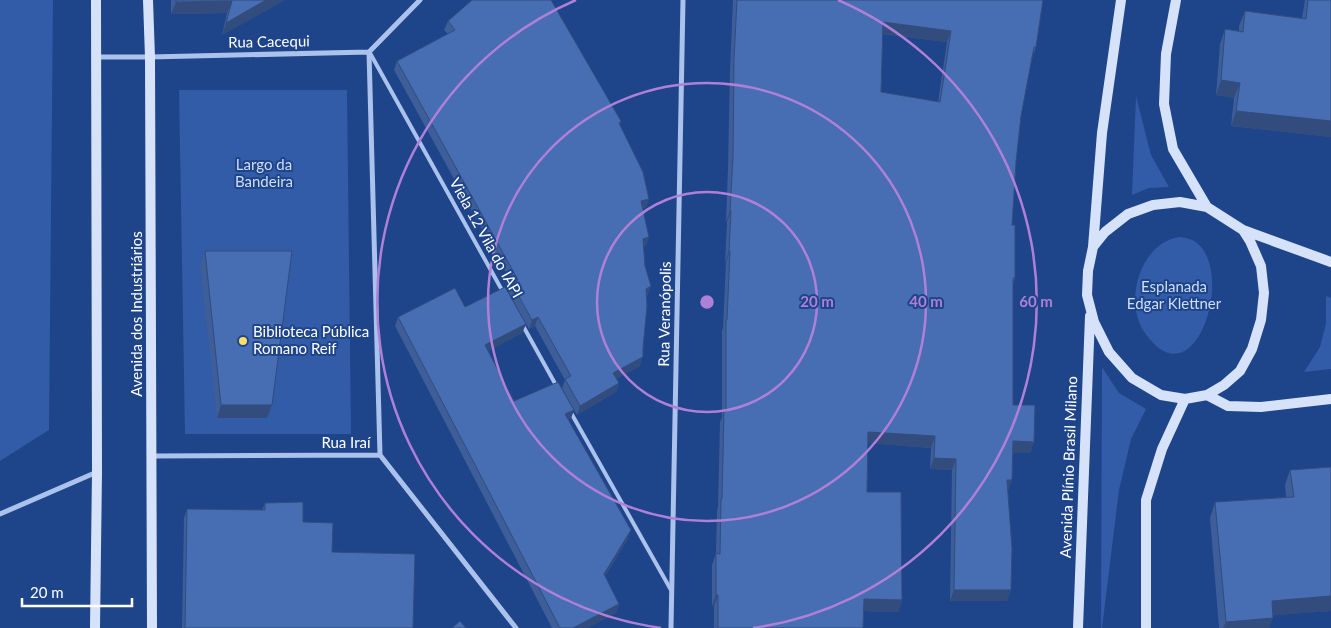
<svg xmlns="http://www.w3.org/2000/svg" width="1331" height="628" font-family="Lato,sans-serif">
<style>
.green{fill:#325ca8}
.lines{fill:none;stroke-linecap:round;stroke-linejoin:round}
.lane{stroke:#aac2ec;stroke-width:4}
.street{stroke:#aac2ec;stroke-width:5}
.secondary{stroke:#d6e2f9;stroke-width:10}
.wall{fill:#3d5e99;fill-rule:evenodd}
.shaded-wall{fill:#324c7d}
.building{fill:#476db2;stroke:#324c7d;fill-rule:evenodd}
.ring{fill:none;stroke:#b080d9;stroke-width:2.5}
.poi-dot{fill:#fade69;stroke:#1e448a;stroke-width:2}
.labels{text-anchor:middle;stroke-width:4;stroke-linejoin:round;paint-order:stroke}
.street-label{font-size:15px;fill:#fff;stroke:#1e448a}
.park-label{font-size:15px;fill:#cfdef9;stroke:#1e448a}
.poi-label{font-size:15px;fill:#fff;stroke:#1e448a;text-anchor:start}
.centre{fill:#b080d9;stroke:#1e448a;stroke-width:2.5}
.ring-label{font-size:15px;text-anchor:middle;font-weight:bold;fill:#b080d9;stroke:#1e448a;stroke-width:4;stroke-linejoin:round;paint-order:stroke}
</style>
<rect width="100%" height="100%" fill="#1e448a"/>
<path class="green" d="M0,0H53L49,430L0,461Z
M179,90H347L351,434H185Z
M1136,96L1151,155L1169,187L1149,188L1132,195Z
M1180,237C1186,238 1192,239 1197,243C1236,275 1193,407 1143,330C1124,299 1141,242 1180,237Z
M1326,296L1331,298V369L1304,372L1320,347L1326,323Z
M1102,367L1119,393L1146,409L1131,439L1119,490L1102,628H1101Z"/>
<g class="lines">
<path class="lane" d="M370,53L503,292
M522,324L557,387
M570,411L671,590"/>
<path class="street" d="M369,52L380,455
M97,57H150L369,52L420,0
M152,456L380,455L516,628
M0,514L97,472
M671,628L683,0"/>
<path class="secondary" d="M148,0L150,57L152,628
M1176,0L1166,54L1164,104L1173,149L1207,207
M1243,230L1331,262
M1093,247L1105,232L1128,214L1153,205L1180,202L1207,207L1243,230L1250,241L1261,266L1264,293L1261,320L1252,349L1240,371L1224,385L1207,395L1185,399L1161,395L1132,378L1109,352L1094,322L1087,295L1088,271L1093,247L1102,133L1121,0
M1207,395L1228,406L1261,407L1331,399
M95,628L97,472L96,0
M1078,628L1090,316
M1146,628V500L1162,449L1185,399"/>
</g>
<path class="wall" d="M171,0H285L222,35L227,13L171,14Z
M733,0H1043L1036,47L1032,58L1021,116L1016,162L1012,225L1015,278L1013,284V405L1034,442L1030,453H1013L1012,480L1008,491L1011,590L1007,601H950L952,470L930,469L931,448L868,443L867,492L902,600L898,612L864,611L863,628H714V606H712V565L716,553L717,511L718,507L720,422L722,418V331L723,328L726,262H725L727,222H726L728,168L730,70ZM883,34L947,42L938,102L881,92Z
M1305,0H1331V137L1231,126L1234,98L1216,95L1220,44L1225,29L1239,31V26L1245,11L1302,18Z
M448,21L621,121L620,125L649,199L646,207L643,208L646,246H643L645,266L651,286L647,296L640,366L616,379L619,383L616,392L577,415L562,388L565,380L535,326L529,329L508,292L512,284L394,70L397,61L448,34L444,30Z
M205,251L272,405L267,418H217L200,265Z
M465,307L526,324L522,333L488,351L514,401L574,410L571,418L568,420L628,539L605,576L619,604L616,613L587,628H552L395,326L398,317Z
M1331,467V611L1273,615L1269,628H1219L1210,518L1215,502L1286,497L1285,485L1290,470Z
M265,503L303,522L332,552L413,628H182L184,518L187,509L262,510Z"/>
<path class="shaded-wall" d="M266,0H285L222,35L226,23Z
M232,1L227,13L171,14L176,2Z
M883,22L951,31L947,42L879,33Z
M1221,80L1240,83L1234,98L1216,95Z
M1236,111L1331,121V137L1231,126Z
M649,199L646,207L638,209L641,201Z
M730,211H731L727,222H726Z
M649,237L646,246L640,248L643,239Z
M729,251H730L726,262H725Z
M651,286L647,295L643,298L646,289Z
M538,317L535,326L529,329L532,320Z
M526,324L522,333L482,354L485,345Z
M643,357L640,366L610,382L613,373Z
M619,383L616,392L577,415L580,406Z
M221,405H272L267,418H217Z
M574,410L571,418L562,423L565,414Z
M868,432L935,436L931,448L864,443Z
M1013,441L1034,442L1030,453H1009Z
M934,458L956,459L952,470L930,469Z
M1007,480H1012L1008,491Z
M631,530L628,539L600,583L604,574Z
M954,590H1011L1007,601H950Z
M716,595H718L714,606H712Z
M1331,596V611L1266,616L1272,601Z
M864,599L902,600L898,612L860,611Z
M619,604L616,613L587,628H573Z
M1273,618L1269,628H1223L1226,622Z"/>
<path class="building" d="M176,0H266L226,23L232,1L176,2Z
M472,0H551L621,121L619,123L643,172L649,199L641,201L649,237L643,239L645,266L651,286L646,289L647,306L643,348V357L613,373L619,383L580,406L565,379L571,376L538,317L532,320L512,284L518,280L397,61L455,30L448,21Z
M737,0H1043L1036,47H1034L1021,116L1016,162L1012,225H1015V278H1013V405H1035L1034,442L1013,441L1012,480H1007L1012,548L1011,590H954L956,459L934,458L935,436L868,432L867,492H901L902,600L864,599L863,628H718V595H716V553L720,554L721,499H722L724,411H726V320H727L730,251H729L731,211H730L733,157L734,58ZM883,22L951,31L940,102L881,92Z
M1308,0H1331V121L1236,111L1240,83L1221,80L1225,29L1243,32L1245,11L1306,19Z
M205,251H292L272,405H221Z
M505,287L526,324L485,345L514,401L558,382L574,410L565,414L631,530L604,574L619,604L573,628H560L398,317L455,288L465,307Z
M1331,467V596L1272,601L1273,618L1226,622L1215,502L1294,497L1290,470Z
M303,502V522L333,523L332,552L415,554L413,628H185L187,509L265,510V503Z
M460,621L466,628H452Z"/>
<g class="ring">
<circle cx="707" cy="302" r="110"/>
<circle cx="707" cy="302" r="219"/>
<path d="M661 628A329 329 0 0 1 576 0M838 0A329 329 0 0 1 753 628"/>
</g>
<circle class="poi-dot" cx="243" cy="341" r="5"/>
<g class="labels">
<g class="street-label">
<text transform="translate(269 42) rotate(-1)" y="5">Rua Cacequi</text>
<text transform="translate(486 238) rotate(61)" y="5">Viela 12 Vila do IAPI</text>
<text transform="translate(137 314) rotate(-90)" y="5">Avenida dos Industriários</text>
<text transform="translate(665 314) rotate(-89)" y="5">Rua Veranópolis</text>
<text x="346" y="448">Rua Iraí</text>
<text transform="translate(1069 467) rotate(-88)" y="5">Avenida Plínio Brasil Milano</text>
</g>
<g class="park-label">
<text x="264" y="170">Largo da<tspan x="264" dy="17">Bandeira</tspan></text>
<text x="1174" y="292">Esplanada<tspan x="1174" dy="17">Edgar Klettner</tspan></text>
</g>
<g class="poi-label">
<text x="253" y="337">Biblioteca Pública<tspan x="253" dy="17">Romano Reif</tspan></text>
</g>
</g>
<circle cx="707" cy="302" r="8" class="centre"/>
<g class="ring-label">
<text x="817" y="307">20 m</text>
<text x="926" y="307">40 m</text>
<text x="1036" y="307">60 m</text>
</g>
<path d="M22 598v8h110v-8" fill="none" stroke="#ffffff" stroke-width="2.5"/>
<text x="30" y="598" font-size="15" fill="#ffffff" stroke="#1e448a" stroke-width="4" paint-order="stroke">20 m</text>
</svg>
